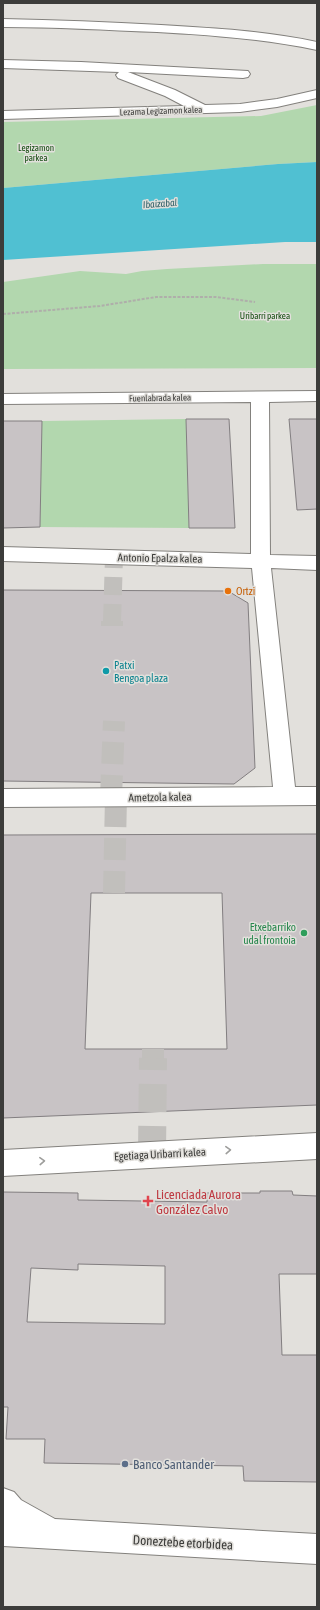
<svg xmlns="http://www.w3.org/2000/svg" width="320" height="1610" font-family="'Asap Condensed',sans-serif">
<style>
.green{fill:#b2d7ae}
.water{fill:#50c0d2}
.building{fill:#c8c3c5;stroke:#827e80;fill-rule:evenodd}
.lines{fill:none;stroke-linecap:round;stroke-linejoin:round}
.street-tunnel-far2{stroke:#c1bfbc;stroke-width:18;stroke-dasharray:18 9;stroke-linecap:butt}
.street-tunnel-far1{stroke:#c1bfbc;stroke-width:22;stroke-dasharray:22 11;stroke-linecap:butt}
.street-tunnel{stroke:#c1bfbc;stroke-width:28;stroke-dasharray:28 14;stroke-linecap:butt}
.street-casing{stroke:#83817d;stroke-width:2}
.secondary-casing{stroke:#83817d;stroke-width:2}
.path{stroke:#afaeaa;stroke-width:2;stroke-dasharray:3 1.5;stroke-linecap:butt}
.street{fill:#fff;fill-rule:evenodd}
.secondary{fill:#fff;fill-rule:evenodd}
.oneway{stroke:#9e9e9c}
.food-dot{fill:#e8710a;stroke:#e2e0dc;stroke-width:1.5}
.culture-dot{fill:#0f9aa8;stroke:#e2e0dc;stroke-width:1.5}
.leisure-dot{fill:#2e9e5b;stroke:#e2e0dc;stroke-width:1.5}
.health-dot{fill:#e0444e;stroke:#e2e0dc;stroke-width:1.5}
.service-dot{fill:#5c6f8a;stroke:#e2e0dc;stroke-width:1.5}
.labels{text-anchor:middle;stroke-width:3;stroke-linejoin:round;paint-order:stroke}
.far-street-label{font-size:9px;fill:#3c3c3a;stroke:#e2e0dc}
.far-park-label{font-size:9px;fill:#114a0e;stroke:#e2e0dc}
.far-water-label{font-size:10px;font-style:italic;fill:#2f5f67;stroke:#e2e0dc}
.street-label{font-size:11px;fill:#3c3c3a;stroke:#e2e0dc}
.food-label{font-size:11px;fill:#c56008;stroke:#e2e0dc;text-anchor:start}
.culture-label{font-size:11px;fill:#0d838f;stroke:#e2e0dc;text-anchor:start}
.leisure-label{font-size:11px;fill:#27864d;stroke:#e2e0dc;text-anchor:end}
.near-health-label{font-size:13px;fill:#be3a42;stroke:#e2e0dc;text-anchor:start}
.near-service-label{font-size:13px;fill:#4e5e75;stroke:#e2e0dc;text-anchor:start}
.near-street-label{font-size:13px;fill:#3c3c3a;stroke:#e2e0dc}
</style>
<rect width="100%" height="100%" fill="#e2e0dc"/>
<path class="green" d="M317,105V162L278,164L3,188V122L261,116Z
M263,264H317V368L3,369V282L80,271L126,274L142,271L167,269Z
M186,419L189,528L40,527L42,421Z"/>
<path class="water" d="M317,162V242H285L3,260V188L278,164Z"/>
<path class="building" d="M186,419H229L235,528H189Z
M289,419H317V509L297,510Z
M3,421H42L40,527L3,528Z
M3,590L228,591L248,603L255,768L234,784L3,781Z
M317,834V1105L3,1118V835ZM91,893H222L227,1049H85Z
M260,1191H292L293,1195L317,1196V1274H279L282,1355H317V1482L244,1481L243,1466L44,1463L45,1439H6L8,1407H3V1192L78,1193V1200L207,1202V1193H260ZM78,1264L165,1266V1324L27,1322L31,1268L78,1270Z"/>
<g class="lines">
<path class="street-tunnel-far2" d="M112,622L114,557"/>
<path class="street-tunnel-far1" d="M112,626V621
M111,797L114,721
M114,893L116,797
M153,1059V1049"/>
<path class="street-tunnel" d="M152,1154L153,1058"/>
<g class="street-casing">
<path id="street" d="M3,60L81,62L248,71L250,74L248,77L243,78L128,72L175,90L205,105L240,104L277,99L317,90V98L277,107L240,112L3,119V111L184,106L165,96L118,78L116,75L119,72L3,68Z
M317,391V401L269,402L270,555L317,556V570L271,568L295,787H317V805L3,807V789L273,787L252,568L3,561V547L251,554V402L3,404V394Z
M317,1133V1159L3,1176V1150Z
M3,1488L14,1492L21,1500L55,1519L317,1534V1564L3,1546Z"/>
</g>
<g class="secondary-casing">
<path id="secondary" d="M3,19C56,20 108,22 161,25C213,28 265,31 317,42V50C264,39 211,35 157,32C106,30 55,27 3,27Z"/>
</g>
<path class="path" d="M3,314L100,306L156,297H216L255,302"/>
<use href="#street" class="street"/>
<use href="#secondary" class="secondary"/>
</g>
<defs><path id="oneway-chevron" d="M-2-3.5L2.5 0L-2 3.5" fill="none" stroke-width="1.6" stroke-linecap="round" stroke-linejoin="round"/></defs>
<g class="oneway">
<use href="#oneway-chevron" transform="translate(228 1150) rotate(-3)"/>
<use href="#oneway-chevron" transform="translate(42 1161) rotate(-3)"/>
</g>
<circle class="food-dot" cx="228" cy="591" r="4"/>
<circle class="culture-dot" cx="106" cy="671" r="4"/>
<circle class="leisure-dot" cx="304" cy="933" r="4"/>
<path class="health-dot" d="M146 1195h4v4h4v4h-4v4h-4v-4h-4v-4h4z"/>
<circle class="service-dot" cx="125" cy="1464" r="4"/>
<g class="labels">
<g class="far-street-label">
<text transform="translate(161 111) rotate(-2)" y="3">Lezama Legizamon kalea</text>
<text transform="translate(160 398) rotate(-1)" y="3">Fuenlabrada kalea</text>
</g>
<g class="far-park-label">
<text x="36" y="151">Legizamon<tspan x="36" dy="10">parkea</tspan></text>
<text x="265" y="319">Uribarri parkea</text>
</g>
<g class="far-water-label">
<text transform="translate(160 203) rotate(-4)" y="4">Ibaizabal</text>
</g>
<g class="street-label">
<text transform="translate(160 558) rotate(1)" y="4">Antonio Epalza kalea</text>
<text transform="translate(160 797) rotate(-1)" y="4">Ametzola kalea</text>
<text transform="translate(160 1154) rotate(-3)" y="4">Egetiaga Uribarri kalea</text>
</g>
<g class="food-label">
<text x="236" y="595">Ortzi</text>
</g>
<g class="culture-label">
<text x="114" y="669">Patxi<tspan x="114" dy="13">Bengoa plaza</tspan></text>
</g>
<g class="leisure-label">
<text x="296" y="931">Etxebarriko<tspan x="296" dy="13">udal frontoia</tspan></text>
</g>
<g class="near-health-label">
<text x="156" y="1199">Licenciada Aurora<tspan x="156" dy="15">González Calvo</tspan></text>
</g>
<g class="near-service-label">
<text x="133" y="1469">Banco Santander</text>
</g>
<g class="near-street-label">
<text transform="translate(183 1542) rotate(3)" y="5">Doneztebe etorbidea</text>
</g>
</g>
<rect width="320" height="1610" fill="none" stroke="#3c3c3a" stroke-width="8"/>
</svg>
